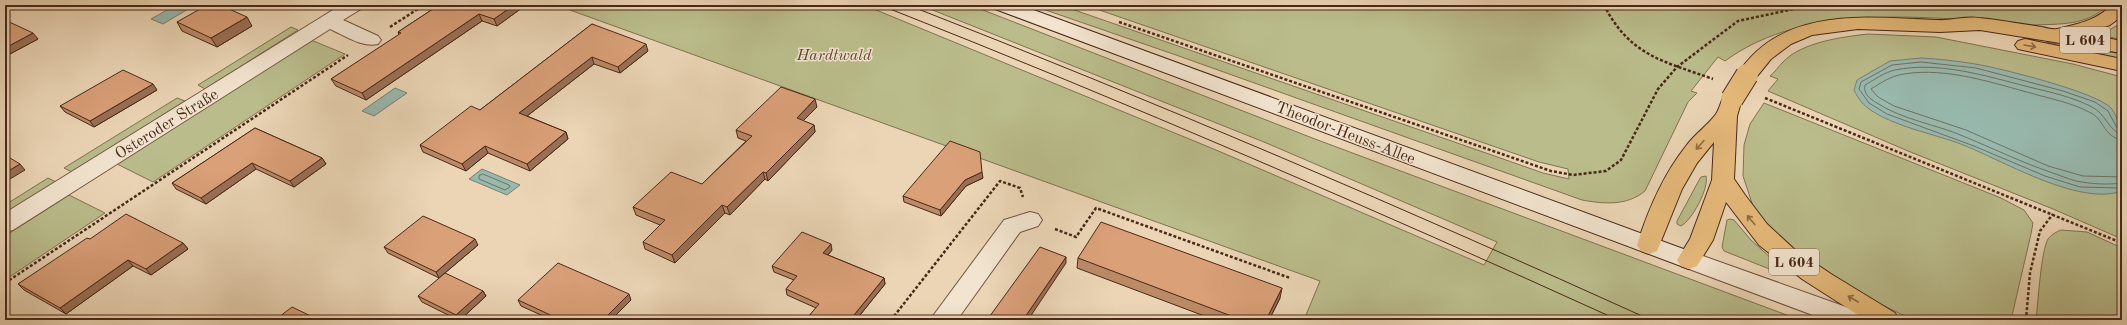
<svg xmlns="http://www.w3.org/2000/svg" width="2127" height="325" font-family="'Old Standard TT',serif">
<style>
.green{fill:#babc8b;stroke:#817251}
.water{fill:#98b9ae;stroke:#787f72}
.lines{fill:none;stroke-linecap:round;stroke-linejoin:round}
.shore{stroke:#707162;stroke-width:1}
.minor-casing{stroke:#71543e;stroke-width:2}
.tertiary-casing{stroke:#71543e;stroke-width:2}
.secondary-casing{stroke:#482917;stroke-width:2}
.primary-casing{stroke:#482917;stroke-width:2}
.path{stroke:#482917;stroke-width:2.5;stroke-dasharray:3 2;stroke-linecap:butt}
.minor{fill:#f2e4cf;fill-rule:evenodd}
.tertiary{fill:#f2e4cf;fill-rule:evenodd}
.secondary{fill:#f2e4cf;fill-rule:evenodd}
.primary{fill:#e6ba7a;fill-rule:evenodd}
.tram{stroke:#482917;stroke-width:1}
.primary-bridge-casing{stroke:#482917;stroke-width:24;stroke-linecap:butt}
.primary-bridge{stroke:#e6ba7a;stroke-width:22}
.wall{fill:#bb8a67;stroke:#482917}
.shaded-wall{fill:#997054;stroke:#482917}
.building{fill:#daa078;stroke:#482917}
.oneway{stroke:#8f6a44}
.labels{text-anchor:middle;stroke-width:3;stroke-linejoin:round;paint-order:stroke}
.shield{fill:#f2e4cf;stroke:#7b614e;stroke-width:1}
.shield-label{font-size:15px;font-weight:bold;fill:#482917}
.park-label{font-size:16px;font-style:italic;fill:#5f462e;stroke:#f2e4cf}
.street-label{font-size:16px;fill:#482917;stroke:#f2e4cf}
</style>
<rect width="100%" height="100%" fill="#ebd5b5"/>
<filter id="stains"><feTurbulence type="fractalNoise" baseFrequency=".005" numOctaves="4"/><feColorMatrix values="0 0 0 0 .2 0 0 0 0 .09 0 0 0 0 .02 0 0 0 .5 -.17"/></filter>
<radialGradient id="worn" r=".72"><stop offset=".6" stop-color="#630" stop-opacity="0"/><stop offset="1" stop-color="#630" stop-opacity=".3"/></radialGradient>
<path class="green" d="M556,5H864L1216,150L1484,265L1497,242L1264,142L920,5H970L1315,139L1800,320H1304L1320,281Z
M1031,5H1060L1486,153L1543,173L1569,179L1568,169L1539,162L1085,5H2107C2089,26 2058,24 2032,25C1932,18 1808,0 1725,61L1718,57L1691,91L1697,93L1688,102L1645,191C1627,206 1604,204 1582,200L1176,55Z
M2122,23V40L2102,35L2101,34Z
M291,27L298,30L205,89L198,85Z
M1868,34L1936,37L2073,64L2122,77V239L2053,209L1908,151L1768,91L1778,79L1770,76C1775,72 1778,67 1783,62C1802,42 1842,37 1868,34Z
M311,40L345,54L153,182L117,164Z
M2046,42L2122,54V60L2059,46Z
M177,98L185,101L72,172L64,168Z
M1764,103L2001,198L2024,210L2033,223L2031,234L2011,320H1913L1862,295L1817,269L1771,229L1754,209L1743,176L1744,145L1750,124Z
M1706,176C1709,189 1692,220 1681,226L1677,224V221L1698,182L1701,177Z
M48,178L56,182L5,214V205Z
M69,195L105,213L5,280V236Z
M1730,219L1734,220L1751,240L1784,270L1782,272H1777L1724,251L1722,247L1727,220Z
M2061,230L2087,232L2122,248V320H2036C2038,303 2041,251 2048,239C2052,234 2056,232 2061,230Z"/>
<path class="water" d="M176,5H195L163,24L151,19Z
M1921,58C1939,59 1957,61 1975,64C2000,68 2096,92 2111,108C2127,129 2122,166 2122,191C2078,207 1999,158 1958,143C1930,133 1897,127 1872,111C1863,105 1859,100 1854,90L1857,80L1890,61Z
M395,88L407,93L374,116L362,111Z
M482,169L520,185L507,195L469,179Z"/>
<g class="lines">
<path class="shore" d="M2122,130L2117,128L2108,111L2095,102L2063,91L1976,68L1921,62L1892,65L1861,82L1859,89L1869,103L1887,114L1974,146L2045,176L2080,187L2122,188
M2122,135C2108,130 2106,114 2092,107C2073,97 2050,92 2029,87C1986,76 1939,61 1895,70C1885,72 1874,80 1865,85C1863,94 1870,99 1877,103C1903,120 1935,124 1963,136C1992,148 2021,162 2050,172C2059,175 2068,179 2076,181C2092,184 2106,185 2122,183
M2122,141C2100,133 2106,120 2089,112C2072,103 2052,99 2034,94C1993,83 1947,67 1904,74C1891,76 1882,82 1871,89L1878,97L1894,106L1966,130L2048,166L2083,176L2122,177
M483,174L509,185L510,187L505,190L479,179V176Z"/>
<g class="minor-casing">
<path id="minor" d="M341,5H363L361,9L343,20L378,36L381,40L378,44C362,48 344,35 330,29L13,230L5,232V213Z
M1030,212L1038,214L1042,220L1038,226L1020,232L957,320H930L1004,220Z"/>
</g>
<g class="tertiary-casing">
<path id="tertiary" d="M1689,251L1863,313L1867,320H1826L1681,266L1677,260L1681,254Z"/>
</g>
<g class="secondary-casing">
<path id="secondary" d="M993,5H1020L1697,254L1701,260L1697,266L1689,269L1681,266L995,9Z"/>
</g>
<g class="primary-casing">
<path id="primary" d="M2111,5H2122V16L2110,25L2085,34L2122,41V53L1980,30L1940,32L1858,29L1812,35L1791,44L1771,59L1754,80L1747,82L1740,80L1737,75C1781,6 1865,17 1936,20C1951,21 1964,16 1979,18C2000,20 2021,24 2042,27C2046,28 2053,30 2057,29C2076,24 2097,21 2111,5Z
M2025,39L2122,59V71L2018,49L2015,45L2018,41Z
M1732,92L1739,94L1742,99L1737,116L1734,179L1745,195L1767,224L1794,249L1831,274L1895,313L1899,320H1866L1802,279L1759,245L1726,202L1713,240L1697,266L1689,269L1681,266L1677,260L1690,239L1712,180L1714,142L1697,163L1682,189L1657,251L1649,254L1641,251L1637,245C1648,210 1663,175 1686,146C1695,134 1708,125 1716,114C1720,108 1721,100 1725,94Z"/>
</g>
<path class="path" d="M1604,5C1630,56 1663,61 1713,79
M1119,22L1551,171L1573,175L1606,171L1621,160L1658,89L1677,67L1738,21L1803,7
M390,27L424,5
M1765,98L2122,243
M1055,229L1076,237L1096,208L1290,278
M5,283L348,55
M891,320L1000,181L1020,188L1023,197
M2026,320L2030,273L2040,231L2053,214"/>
<use href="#minor" class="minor"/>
<use href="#tertiary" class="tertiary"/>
<use href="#secondary" class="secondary"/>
<use href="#primary" class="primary"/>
<path class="tram" d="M880,5C1129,103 1374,209 1618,320
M908,5C1159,103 1406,209 1651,320"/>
<g class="primary-bridge-casing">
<path id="primary-bridge" d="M1732,99L1747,75"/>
</g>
<use href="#primary-bridge" class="primary-bridge"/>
</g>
<path class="wall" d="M439,5H526L497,26L482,21L366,100L336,86L331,79L399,35L398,32Z
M5,20L38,39L10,54L5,52Z
M177,22L252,26L217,47L182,31Z
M592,24L648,51L620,73L594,64L527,116L566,132L568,139L530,171L488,153L466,171L423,152L420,145L480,110Z
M157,90L94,127L65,112L60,106Z
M817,107L803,121L814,125L815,132L768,181L765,179L730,215L725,213L675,263L645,249L643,242L660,225L636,215L633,207L702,184L746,141L738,138L736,130Z
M255,128L322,158L326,164L294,187L256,169L206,204L176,189L172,183Z
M983,178L966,186L941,216L904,202L903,196Z
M90,239L183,243L188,249L151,275L133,266L66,314L24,290L18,284Z
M478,245L439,278L388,253L384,247Z
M832,250L828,255L884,278L885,284L856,320H809L808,317L816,308L787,295L786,289L794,280L774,272L772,266Z
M1078,258L1280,298L1269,320H1215L1077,268Z
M483,291L486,296L460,320H458L422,302L418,296Z
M518,300H631L611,320H552L521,306Z"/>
<path class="shaded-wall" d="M514,5H526L497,26L494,19Z
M479,14L482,21L366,100L362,93Z
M247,17L252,26L217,47L211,38Z
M33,33L38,39L10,54L5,48Z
M646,44L648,51L620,73L618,67Z
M592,57L594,64L522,120L519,113Z
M153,84L157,90L94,127L90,121Z
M815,99L817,107L798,126L797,118Z
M814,125L815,132L768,181L766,173Z
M566,132L568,139L530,171L527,164Z
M485,146L488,153L466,171L462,164Z
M322,158L326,164L294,187L290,181Z
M252,163L256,169L206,204L201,198Z
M20,164L25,170L5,182V173Z
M763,172L765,179L730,215L727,207Z
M982,172L983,178L966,186L941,216L940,210L965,180Z
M722,205L725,213L675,263L672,255Z
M475,239L478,245L439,278L436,272Z
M183,243L188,249L151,275L146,269Z
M831,244L832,250L824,259L823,253Z
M1066,257V263L1028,320H1023Z
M128,260L133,266L66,314L60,308Z
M884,278L885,284L856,320H850Z
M1282,288L1280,298L1269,320H1266Z
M483,291L486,296L460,320H459L456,315Z
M629,294L631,300L611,320H603Z"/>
<path class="building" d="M207,5H220L247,17L211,38L177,22Z
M439,5H514L494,19L479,14L362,93L331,79L401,33L398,32Z
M5,20L33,33L5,48Z
M592,24L646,44L618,67L592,57L519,113L566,132L527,164L485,146L462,164L420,145L471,106L480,110Z
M123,70L153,84L90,121L60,106Z
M781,87L815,99L797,118L814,125L766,173L763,172L727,207L722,205L672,255L643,242L665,220L633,207L671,172L702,184L752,136L736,130Z
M255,128L322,158L290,181L252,163L201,198L172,183Z
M950,141L980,152L982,172L965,180L940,210L903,196Z
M5,155L20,164L5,173Z
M126,214L183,243L146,269L128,260L60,308L18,284L87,238L90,239Z
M423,216L475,239L436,272L384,247Z
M1101,222L1282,288L1266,320H1242L1078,258Z
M802,232L831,244L823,253L884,278L850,320H816L808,317L819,304L786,289L797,276L772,266Z
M1040,247L1066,257L1023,320H987Z
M558,263L629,294L603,320H558L559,319L518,300Z
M445,273L483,291L456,315L418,296Z
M292,307L319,320H275Z
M254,315L264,320H248Z"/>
<defs><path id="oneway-shaft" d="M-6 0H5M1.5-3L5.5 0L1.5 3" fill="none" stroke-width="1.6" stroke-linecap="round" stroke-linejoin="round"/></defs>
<g class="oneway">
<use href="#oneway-shaft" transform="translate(2030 46) rotate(10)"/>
<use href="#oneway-shaft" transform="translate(1700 145) rotate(132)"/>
<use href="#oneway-shaft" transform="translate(1751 220) rotate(-130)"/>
<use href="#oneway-shaft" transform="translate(1853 299) rotate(-150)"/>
</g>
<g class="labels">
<g class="shield">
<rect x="2060" y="27" width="50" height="26" rx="3"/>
<rect x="1769" y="249" width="50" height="26" rx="3"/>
</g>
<g class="shield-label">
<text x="2085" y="45">L 604</text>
<text x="1794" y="267">L 604</text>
</g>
<g class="park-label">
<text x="834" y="60">Hardtwald</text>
</g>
<g class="street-label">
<text transform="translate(166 123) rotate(-32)" y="6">Osteroder Straße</text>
<text transform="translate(1346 132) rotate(21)" y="6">Theodor-Heuss-Allee</text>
</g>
</g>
<rect width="2127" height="325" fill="none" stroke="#ebd5b5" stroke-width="20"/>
<rect x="6" y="6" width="2115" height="313" fill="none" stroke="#482917" stroke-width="2"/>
<rect x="10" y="10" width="2107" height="305" fill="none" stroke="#482917"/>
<rect width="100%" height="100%" filter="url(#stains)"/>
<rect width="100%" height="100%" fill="url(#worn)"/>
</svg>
